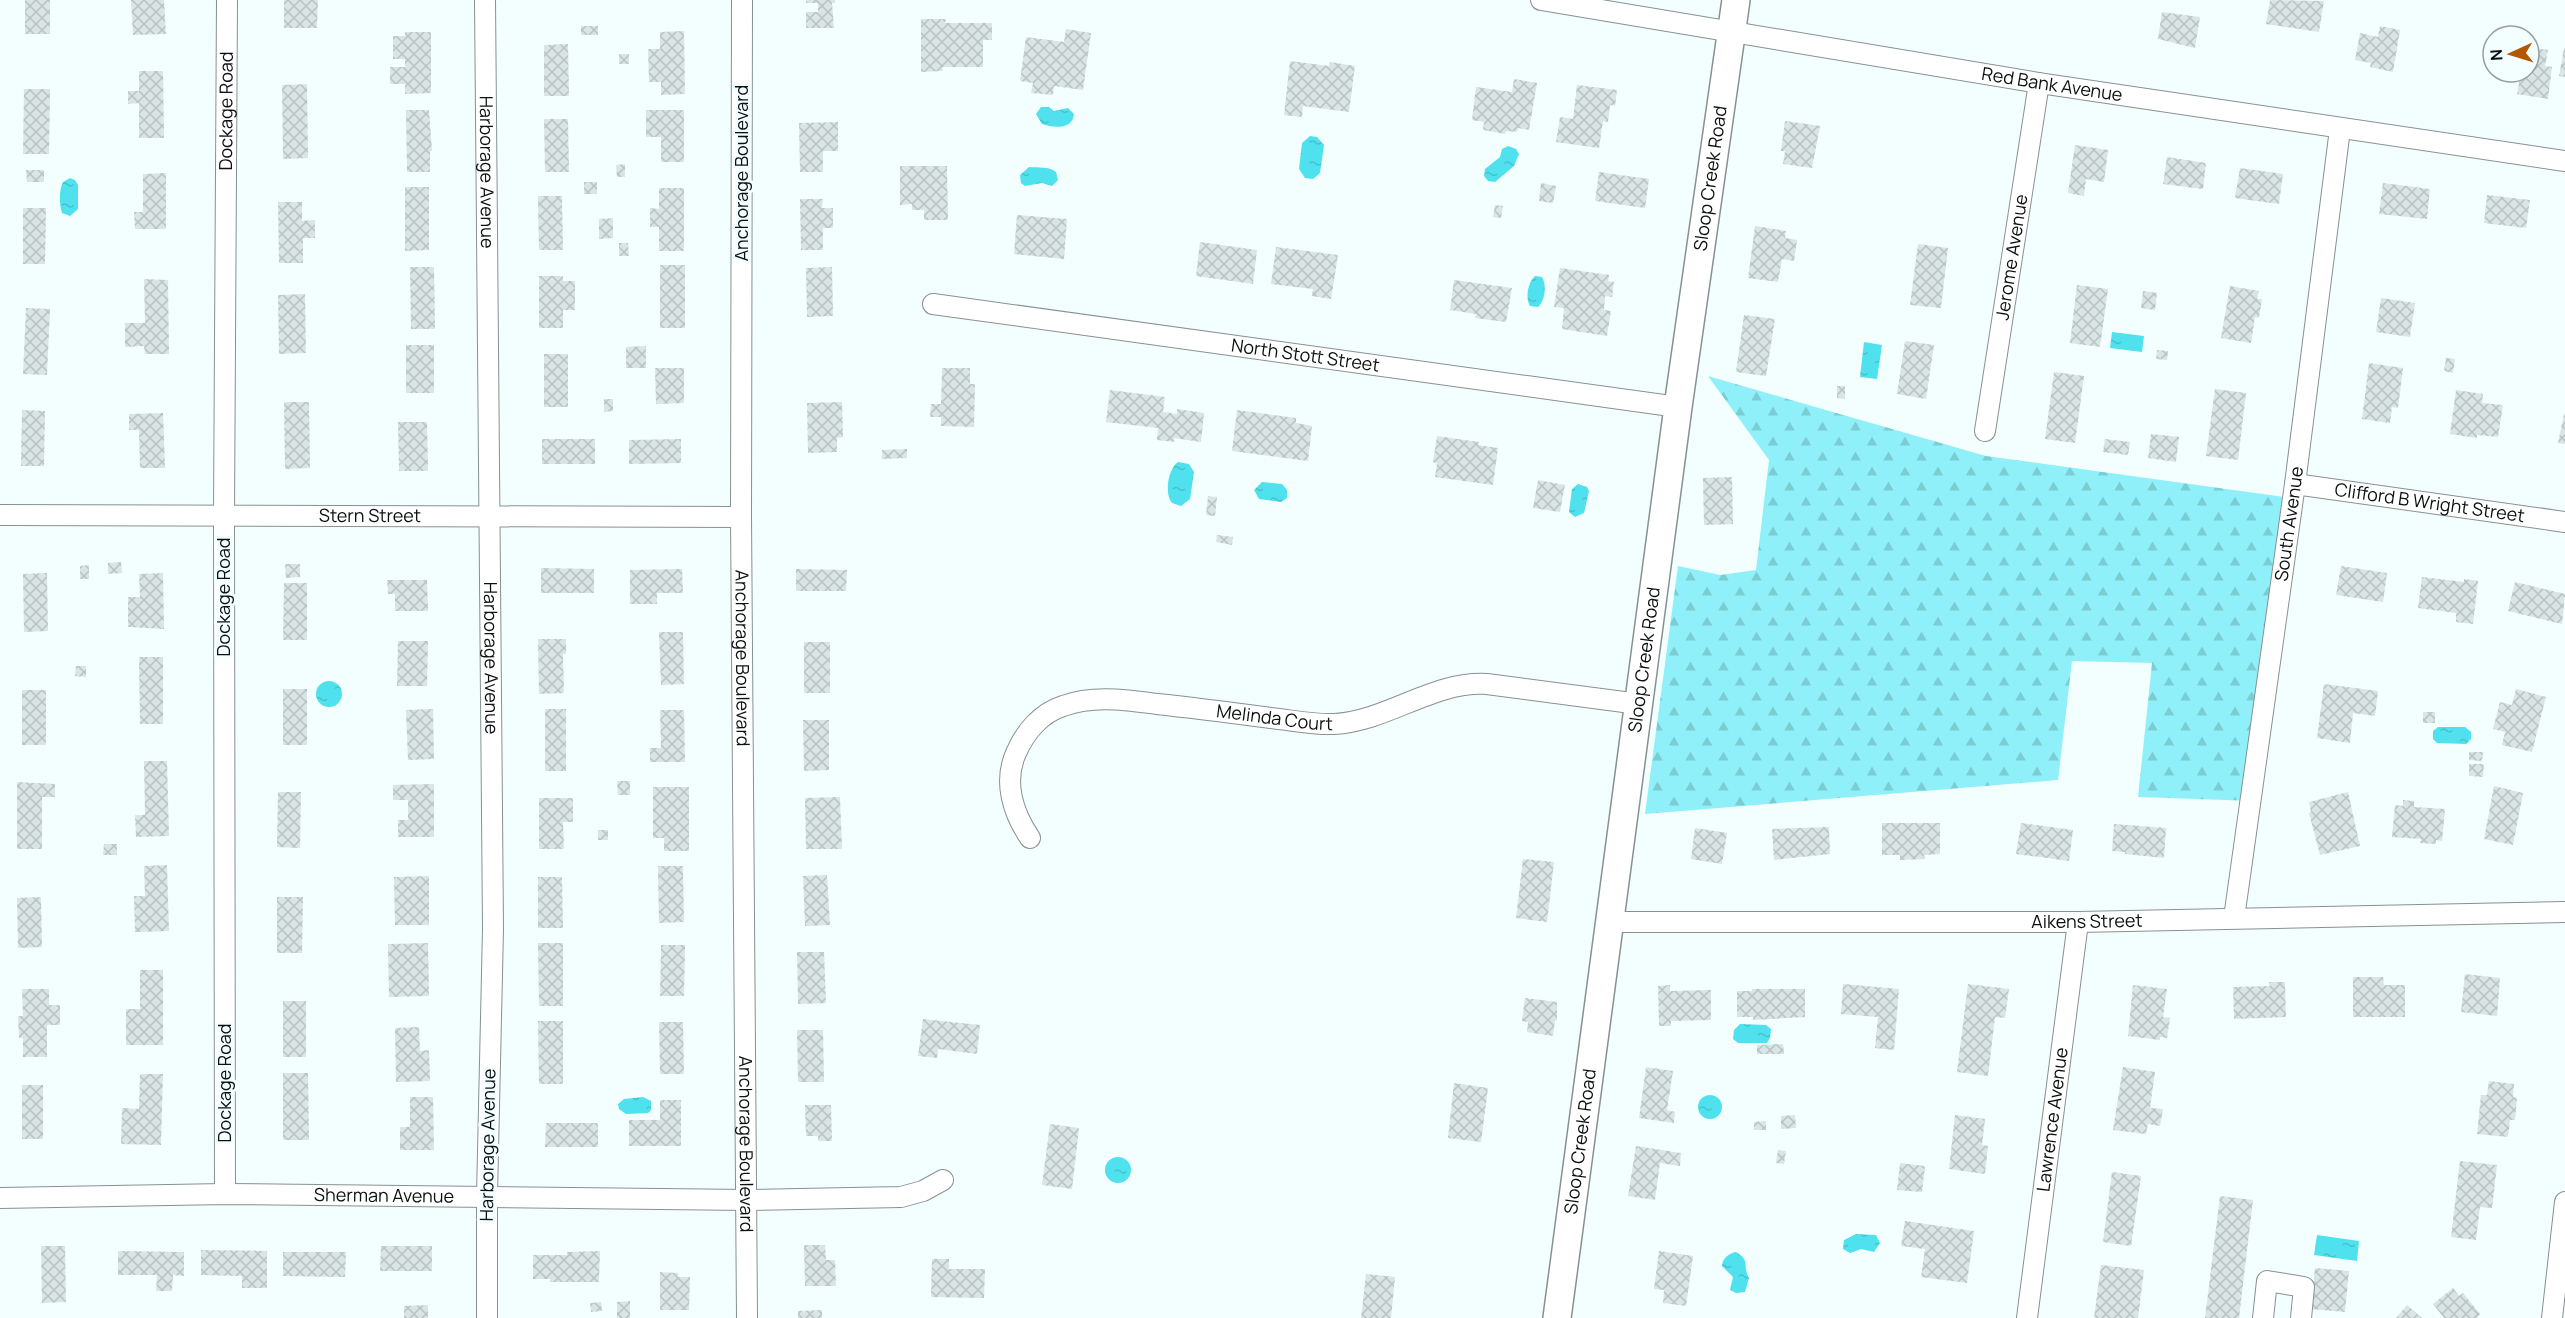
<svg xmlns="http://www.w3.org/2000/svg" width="2565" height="1318" font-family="Manrope,sans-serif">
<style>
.forest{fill:url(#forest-firs)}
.water{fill:url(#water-ripples)}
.building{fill:url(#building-cross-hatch)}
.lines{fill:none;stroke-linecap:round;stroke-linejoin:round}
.street-casing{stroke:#879191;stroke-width:22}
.secondary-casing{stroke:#879191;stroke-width:30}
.street{stroke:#fff;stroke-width:20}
.secondary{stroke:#fff;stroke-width:27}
.labels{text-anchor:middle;stroke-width:6;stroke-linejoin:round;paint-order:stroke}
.street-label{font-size:18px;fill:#0b0f0f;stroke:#f3feff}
</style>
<defs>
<pattern id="forest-firs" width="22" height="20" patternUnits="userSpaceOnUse" patternTransform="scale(1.5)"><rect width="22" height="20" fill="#90f0f9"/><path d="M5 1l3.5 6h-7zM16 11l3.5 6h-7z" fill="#7bcdd4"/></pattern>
<pattern id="water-ripples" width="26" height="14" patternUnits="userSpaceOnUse" patternTransform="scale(1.5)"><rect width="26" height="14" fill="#4fe2ee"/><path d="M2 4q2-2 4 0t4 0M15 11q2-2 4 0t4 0" fill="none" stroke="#44c1cb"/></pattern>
<pattern id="building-cross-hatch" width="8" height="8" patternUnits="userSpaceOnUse" patternTransform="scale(1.5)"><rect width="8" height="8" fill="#d9e4e4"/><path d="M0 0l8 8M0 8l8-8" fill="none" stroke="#b9c2c2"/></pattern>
</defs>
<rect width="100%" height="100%" fill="#f3feff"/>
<path class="forest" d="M1708,376L1986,456L2298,499L2254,801L2138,797L2152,663L2072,661L2058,780L1645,814L1678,566L1720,575L1756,570L1769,460Z"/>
<path class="water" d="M1041,107H1049L1054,111L1068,108L1074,114C1073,130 1053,128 1042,124L1036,114Z
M1310,136L1317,137L1324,145L1320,173L1313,179L1305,178L1299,169L1302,143Z
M1508,146L1516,149L1519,154L1514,166L1495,182L1488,181L1484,176L1485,169L1500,157L1502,149Z
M1029,167C1039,168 1048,166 1056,172L1058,180L1052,186L1042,183L1025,186L1021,183L1020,175Z
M70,178L75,180L78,185V209L70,216L62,213C59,204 59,190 63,182Z
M1535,276L1542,277C1547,285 1545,301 1538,307L1530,306C1525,298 1528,282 1535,276Z
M2112,332L2144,336L2142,352L2110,348Z
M1864,342L1882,345L1877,379L1860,377Z
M1178,462L1189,464L1194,472L1190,499L1181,506L1172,503C1164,494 1168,469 1178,462Z
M1262,482L1282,484L1287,490V498L1281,502L1259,499L1254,490Z
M1578,484L1587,487L1589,491L1584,513L1575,517L1569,512L1572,489Z
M316 694a13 13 0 1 1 26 0a13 13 0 1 1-26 0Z
M2438,727H2465L2471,732V739L2466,744L2437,743L2433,739V731Z
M1740,1024L1766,1025L1771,1029L1770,1038L1767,1043H1738L1733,1039L1734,1030Z
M1698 1107a12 12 0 1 1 24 0a12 12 0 1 1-24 0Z
M643,1097L651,1101V1110L648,1113L626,1114L619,1109L618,1104L624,1099Z
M1105 1170a13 13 0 1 1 26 0a13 13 0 1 1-26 0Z
M1856,1234L1876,1235L1880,1243L1874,1252L1861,1249L1850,1253L1843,1249L1844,1240Z
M2317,1235L2359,1241L2357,1261L2314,1255Z
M1736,1252C1751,1261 1742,1265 1749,1278L1745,1292L1736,1293L1730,1290L1733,1277L1722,1266C1722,1259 1729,1253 1736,1252Z"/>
<path class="building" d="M25,0H50V34H25Z
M131,0H164L166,34L133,35Z
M284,0H318L317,28H284Z
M806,0H835V3H832L834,28H806V12H818V3H806Z
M2270,0L2324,1L2319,32L2266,24Z
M2162,12L2200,17L2195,48L2158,39Z
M921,19H946L945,23H992V40H983V67H942L943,71L921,72Z
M581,26H598V35H581Z
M2380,26L2400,30L2393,72L2370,67L2371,63L2355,60L2360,33L2378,37Z
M1066,29L1091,33L1083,90L1054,86L1053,95L1031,93L1033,83L1020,81L1026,37L1064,42Z
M684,31L685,94L661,95V82H649L648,49H660V32Z
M405,32H431V93L405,94V84H390V67H405V59H393V36H405Z
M568,44L569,96H544V45Z
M2529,47L2548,50L2545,66L2552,67L2548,99L2517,94L2521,72H2529Z
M2564,48L2565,49V77L2559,76Z
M619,54H629V64H619Z
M1290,61L1329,66L1330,62L1355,66L1349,112L1303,106L1302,117L1284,115Z
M139,71H163L164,138H139V103L128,104V91H139Z
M1514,79L1537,83L1529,130L1518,128L1517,132L1506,131L1505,134L1483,130L1484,122L1472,120L1476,87L1512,92Z
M307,84L308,158L283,159L282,85Z
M1577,85L1617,90L1615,106L1610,105L1608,122L1603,121L1599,148L1556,142L1560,117L1573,119Z
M24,89H50L49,154H23Z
M406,110H429L432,151H430V172H407Z
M646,110H684V162H661V137H646Z
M544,119H568L569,172H545Z
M1785,121L1820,126L1812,168L1783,164L1785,151H1781Z
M838,122V151H823V172H800L799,123Z
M2075,145L2108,150L2104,182L2086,179L2084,196L2068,193Z
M2167,157L2206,163L2203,189L2163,184Z
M625,164V177H617L616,165Z
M900,166H947L948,220H924V210H912V204L900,205Z
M2240,168L2283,174L2279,204L2235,198Z
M26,170H44V182H27Z
M1599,172L1649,179L1645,208L1595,201Z
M166,173V229H135L134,212H143V174Z
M584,182H597V194H584Z
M1541,183L1556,186L1553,203L1539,201Z
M2383,183L2430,189L2427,219L2379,214Z
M405,187H429V250L405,251Z
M659,188H684V251H659V227H650V208L659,209Z
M2487,195L2530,200L2526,228L2484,223Z
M538,196H562L563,250H539Z
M800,199H823L822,208H833V228H823V250H801Z
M278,202H302V221L315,220V238H303V263H279Z
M1495,205L1503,206L1501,218L1493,217Z
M23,208H46L45,264H23Z
M1017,215L1067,219L1064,259L1014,254Z
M613,218V238L599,239V219Z
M1755,226L1786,231L1785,238L1797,240L1794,261L1782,259L1778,282L1748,278Z
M1200,242L1257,250L1253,284L1196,276Z
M619,243H628L629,256H619Z
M1918,244L1948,248L1941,308L1910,305Z
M1276,247L1338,255L1331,299L1312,296L1313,289L1271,284Z
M660,265H685V328H660Z
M410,267H434L435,329H411Z
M832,267L833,316L807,317L806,268Z
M1560,268L1609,275L1608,281L1614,282L1612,297L1605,296L1604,310L1611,311L1607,336L1562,329L1564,308L1554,307Z
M539,276H563V281H575V310H563V328H539Z
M144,279L168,280L169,354H145L144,346L125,347V323H145Z
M1454,280L1512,288L1506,322L1475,318L1476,314L1450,310Z
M2077,285L2108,289L2100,347L2070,343Z
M2230,286L2259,291L2257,299H2262L2259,318L2255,317L2251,343L2221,338Z
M2143,291L2157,293L2155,310L2141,308Z
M305,294L306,353L279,354L278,295Z
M2381,298L2415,303L2410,337L2376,332Z
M26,308L50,309L47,375L23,374Z
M1744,315L1775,319L1766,376L1736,372Z
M1905,341L1934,345L1926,399L1897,394Z
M406,345H434V393H406Z
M646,346V368H626V347Z
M2157,350L2168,351L2167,360L2156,359Z
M544,354H568V407H544Z
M2446,358L2455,359L2453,373L2444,371Z
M2369,363L2403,368L2398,408L2392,407L2390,423L2362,419Z
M655,368H684V403L656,404Z
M942,368H970V384H975L974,427L941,426V417H930L931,404H941Z
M2054,372L2084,376L2075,443L2045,439Z
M1837,386H1845V399L1837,398Z
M2215,389L2246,393L2238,460L2206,456Z
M1110,390L1165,397L1163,412L1177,414V409L1204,413L1201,442L1174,438V442L1157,440L1158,428L1106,422Z
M2456,390L2483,394L2482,403L2503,405L2498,437L2477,435V438L2450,434Z
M604,399H613V411L604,412Z
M284,402H309L310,468L285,469Z
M842,402L843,437L837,438V452L808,453L807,403Z
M22,410L45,411L44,466H21Z
M1237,410L1296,418V423L1312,426L1308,461L1232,451Z
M163,413L165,468H140L139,430H129V414Z
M2564,414H2565V444L2558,443Z
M398,422H427L428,471H399Z
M2151,434L2179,437L2176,462L2148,458Z
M1437,436L1479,442L1478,445L1498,448L1493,485L1435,477L1437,463L1433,462Z
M542,439H595V464H542Z
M681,439V463L629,464V440Z
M2105,439L2130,442L2128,455L2103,452Z
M907,449V458L882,459V450Z
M1732,477L1733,524L1704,525L1703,478Z
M1538,480L1565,485L1560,512L1533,508Z
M1208,496L1217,497L1215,516L1206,515Z
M1217,535L1233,537L1232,545L1216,542Z
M121,562L122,573L108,574V563Z
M285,564H300V577L286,578Z
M89,565V579H80V566Z
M2341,566L2387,573L2383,602L2336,595Z
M541,568L594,569V593H541Z
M682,569L683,593H657V604H630V570Z
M796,569L847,570L846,591H796Z
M47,573L48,631L24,632L23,574Z
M163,573L164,629L128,627V597H140L139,574Z
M2422,577L2464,582V579L2478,581L2473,624L2456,622V613L2418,608Z
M387,580H427L428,611H395V594H388Z
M2515,582L2565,594L2562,624L2508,611Z
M284,583H307V640H283Z
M659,632H683L684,684L661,685Z
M538,639H566V654H563L564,693L539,694Z
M398,641H428L427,686H397Z
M804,642H830V693H804Z
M139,657H163V724H140Z
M76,666H86V677L75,676Z
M2324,684L2378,691L2375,716L2353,713L2350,743L2317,738Z
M283,689H307V745H283Z
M2516,689L2546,697L2532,752L2502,745L2505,732L2493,729L2500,702L2512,705Z
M22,690H46V745H22Z
M433,709L434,759L408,760L406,710Z
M545,709H566V771H545Z
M660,710H684L685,762H650V748H661Z
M2423,712H2435V723H2423Z
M803,720H829V770L804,771Z
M2469,752H2483L2482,761L2469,760Z
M144,761H167L169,836L136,837L135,815H145Z
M2469,764H2484L2483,777L2469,776Z
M617,781H630V795H618Z
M17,782L55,784V797H42V849H17Z
M434,784V837H398V820H408V800H393V785Z
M2494,786L2523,793L2513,845L2484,839Z
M653,787H689V851H664V838H653Z
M278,792H301L300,848L277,847Z
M2348,792L2360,846L2320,855L2309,813L2311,812L2309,802Z
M840,797L842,849H806L805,798Z
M539,798H573V822H563L564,849H539Z
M2403,800L2414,801V807L2445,809L2442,841L2436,840V844L2420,843L2421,839L2392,837L2395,805L2403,806Z
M1882,823H1940V854L1924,855L1925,859L1900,860V855H1882Z
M2021,823L2073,830L2069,861L2016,854Z
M2114,824L2166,828L2164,858L2125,854V852L2112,851Z
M1829,827L1830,854L1774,860L1772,829Z
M1695,828L1727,833L1722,864L1691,859Z
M598,830H608V840H598Z
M104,844H117V855H103Z
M1523,859L1554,862L1547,922L1516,918Z
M167,865L169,931L135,932L134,896H145L144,866Z
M658,866H683L684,922L659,923Z
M827,875L830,925L805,926L803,876Z
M429,876V925H395L394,877Z
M538,877H562L563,928H538Z
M41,897L42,947L18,948L17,898Z
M277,897H303L302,953H277Z
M428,943L429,996L389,997L388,944Z
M538,943H563V1006H539Z
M661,945H685L684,996H660Z
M797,952H824L826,1003L798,1004Z
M140,970H163V1045H126V1009H140Z
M2465,974L2500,978L2497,1016L2461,1012Z
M2353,977H2383L2384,985H2405V1017H2353Z
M2269,982H2285L2286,1017L2234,1019L2233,987L2270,986Z
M1843,984L1899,989L1894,1050L1875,1048L1878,1017L1841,1014Z
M1968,984L2009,989L2005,1018L1995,1017L1988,1076L1957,1072Z
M1670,985V991L1711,990V1020L1671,1021V1026H1659L1658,986Z
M2133,985L2167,989L2163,1017L2170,1018L2167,1038L2160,1037V1040L2128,1036Z
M22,989H49V1005H60V1025H47V1057H23V1038H19L18,1016H23Z
M1752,989H1805V1017L1753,1020V1017H1737V991H1752Z
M1525,998L1557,1002V1021L1555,1020L1553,1036L1527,1032L1528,1022L1522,1021Z
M283,1001H306V1057H283Z
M923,1019L980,1025L977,1054L938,1049L937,1058L918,1056Z
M538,1021H563V1084H539Z
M659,1022H683L684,1074H660Z
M419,1027L420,1051L429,1050L430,1081L396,1082L395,1028Z
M797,1030H823L824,1082H798Z
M1783,1044L1784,1054H1757V1045Z
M1646,1067L1673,1071L1667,1110L1675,1112L1674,1123L1639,1118Z
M2123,1067L2155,1072L2150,1108L2163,1109L2160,1126L2148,1124L2146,1134L2113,1130Z
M283,1073H308L309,1140H283Z
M140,1074H163L161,1145L121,1144L122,1108L139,1109Z
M2489,1081L2514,1084L2513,1097L2517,1098L2515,1120H2510L2508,1137L2477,1134L2481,1095H2487Z
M1454,1083L1488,1088L1481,1142L1448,1138Z
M22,1085H43V1139H22Z
M410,1097H433L434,1150H400V1127H410Z
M660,1100H681V1146H629V1120H660Z
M805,1105H831L832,1141H818V1136H806Z
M1795,1115L1796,1128L1781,1129V1116Z
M1955,1115L1985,1119L1982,1145L1988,1146L1985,1174L1949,1169Z
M1766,1121V1130H1754V1122Z
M546,1123H598V1147H545Z
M1050,1124L1079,1128L1072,1189L1042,1185Z
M1636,1146L1681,1153L1680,1166L1660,1163L1655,1200L1628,1196Z
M1778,1150L1786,1151L1784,1164L1776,1163Z
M2460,1161L2497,1165L2492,1208L2480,1207L2476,1240L2451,1237Z
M1900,1163L1925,1166L1922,1192L1897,1190Z
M2112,1172L2141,1176L2131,1246L2103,1242Z
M2220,1196L2253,1200L2239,1318H2205Z
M1905,1221L1974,1231L1967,1283L1921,1277L1925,1249L1901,1246Z
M804,1245H825L826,1260H835L836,1286H805Z
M41,1246H65L66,1302L42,1303Z
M381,1246H432V1271H380Z
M201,1250L267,1251V1288H242V1276L201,1275Z
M118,1251L184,1252V1276L173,1275L172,1291H156L157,1275H118Z
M600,1251L599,1282H550V1279H533V1255H567V1252Z
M1659,1251L1693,1256L1686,1306L1663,1303L1664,1290L1654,1289Z
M283,1252H346L345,1277L283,1276Z
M932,1259H949V1269H985L984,1298L931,1297Z
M2101,1265L2144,1270L2138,1318H2094Z
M2315,1268L2349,1271L2345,1312L2311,1309Z
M660,1272L678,1273V1277H690L689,1310H660Z
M1366,1274L1395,1277L1391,1318H1361Z
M2453,1288L2459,1296L2463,1293L2480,1314L2477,1318H2444L2433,1304Z
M630,1301V1318H617V1302Z
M601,1302L602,1311L591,1312L590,1303Z
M428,1305V1318H404V1306Z
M2407,1305L2422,1318H2396Z
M822,1310V1318H798V1311Z"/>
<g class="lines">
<g class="street-casing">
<g id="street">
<path id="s1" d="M485,0L493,929L487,1196V1318"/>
<path id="s2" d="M742,0L741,517L747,1318"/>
<path id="s3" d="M1541,0L2039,83L2565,161"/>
<path id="s4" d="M933,304L1678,407"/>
<path id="s5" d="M1985,431L2039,83"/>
<path id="s6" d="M2295,484L2565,522"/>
<path id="s7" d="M0,515L741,517"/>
<path id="s8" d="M1030,838C1013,813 1003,782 1016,753C1025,732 1041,713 1063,706C1094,695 1125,700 1157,704C1195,708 1233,713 1271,718C1291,720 1313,725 1334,724C1388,721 1432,681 1487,684L1639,704"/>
<path id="s9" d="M2234,918L2295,484L2340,129"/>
<path id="s10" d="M1610,922H2078L2565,912"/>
<path id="s11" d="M225,1194L224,516L227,0"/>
<path id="s12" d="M0,1198L225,1194L747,1200L901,1197L923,1191L943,1180"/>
<path id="s13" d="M2027,1318L2078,922"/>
<path d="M2263,1318L2267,1281L2304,1287L2301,1318"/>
<path d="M2552,1318L2565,1202"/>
</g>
</g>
<g class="secondary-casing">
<g id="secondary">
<path id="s14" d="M1557,1318L1678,407L1736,0"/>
</g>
</g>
<use href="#street" class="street"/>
<use href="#secondary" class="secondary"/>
</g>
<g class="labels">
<g class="street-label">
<text dy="6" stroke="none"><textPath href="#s3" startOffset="518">Red Bank Avenue</textPath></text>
<text dy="6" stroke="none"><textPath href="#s11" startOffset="1083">Dockage Road</textPath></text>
<text dy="6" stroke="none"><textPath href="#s1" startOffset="172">Harborage Avenue</textPath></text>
<text transform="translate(742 173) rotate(-90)" y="6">Anchorage Boulevard</text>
<text dy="6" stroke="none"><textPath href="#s14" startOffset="1150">Sloop Creek Road</textPath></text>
<text dy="6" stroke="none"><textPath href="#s5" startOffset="176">Jerome Avenue</textPath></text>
<text dy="6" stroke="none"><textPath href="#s4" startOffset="376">North Stott Street</textPath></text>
<text dy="6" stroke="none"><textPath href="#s6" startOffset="136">Clifford B Wright Street</textPath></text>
<text dy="6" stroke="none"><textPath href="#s7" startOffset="370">Stern Street</textPath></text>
<text dy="6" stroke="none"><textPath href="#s9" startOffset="398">South Avenue</textPath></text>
<text transform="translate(224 597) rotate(-90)" y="6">Dockage Road</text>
<text dy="6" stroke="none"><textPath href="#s1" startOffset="658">Harborage Avenue</textPath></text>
<text dy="6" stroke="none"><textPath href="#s2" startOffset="658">Anchorage Boulevard</textPath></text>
<text dy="6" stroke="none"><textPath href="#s14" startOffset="664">Sloop Creek Road</textPath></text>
<text dy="6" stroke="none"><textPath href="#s8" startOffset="372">Melinda Court</textPath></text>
<text dy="6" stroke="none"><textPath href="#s10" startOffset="477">Aikens Street</textPath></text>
<text transform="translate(225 1083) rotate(-90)" y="6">Dockage Road</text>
<text dy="6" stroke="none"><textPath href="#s13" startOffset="200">Lawrence Avenue</textPath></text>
<text dy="6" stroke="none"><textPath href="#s14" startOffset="178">Sloop Creek Road</textPath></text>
<text transform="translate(488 1145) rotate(-89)" y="6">Harborage Avenue</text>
<text dy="6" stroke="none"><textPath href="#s2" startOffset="1144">Anchorage Boulevard</textPath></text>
<text dy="6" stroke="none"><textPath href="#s12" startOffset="384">Sherman Avenue</textPath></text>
</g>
</g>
<g transform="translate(2511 54) rotate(266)"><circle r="28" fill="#f3feff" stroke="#969e9f" stroke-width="1.5"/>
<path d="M0-4.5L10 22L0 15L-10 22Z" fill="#b45800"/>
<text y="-9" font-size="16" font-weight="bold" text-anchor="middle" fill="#0b0f0f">N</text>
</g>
</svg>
